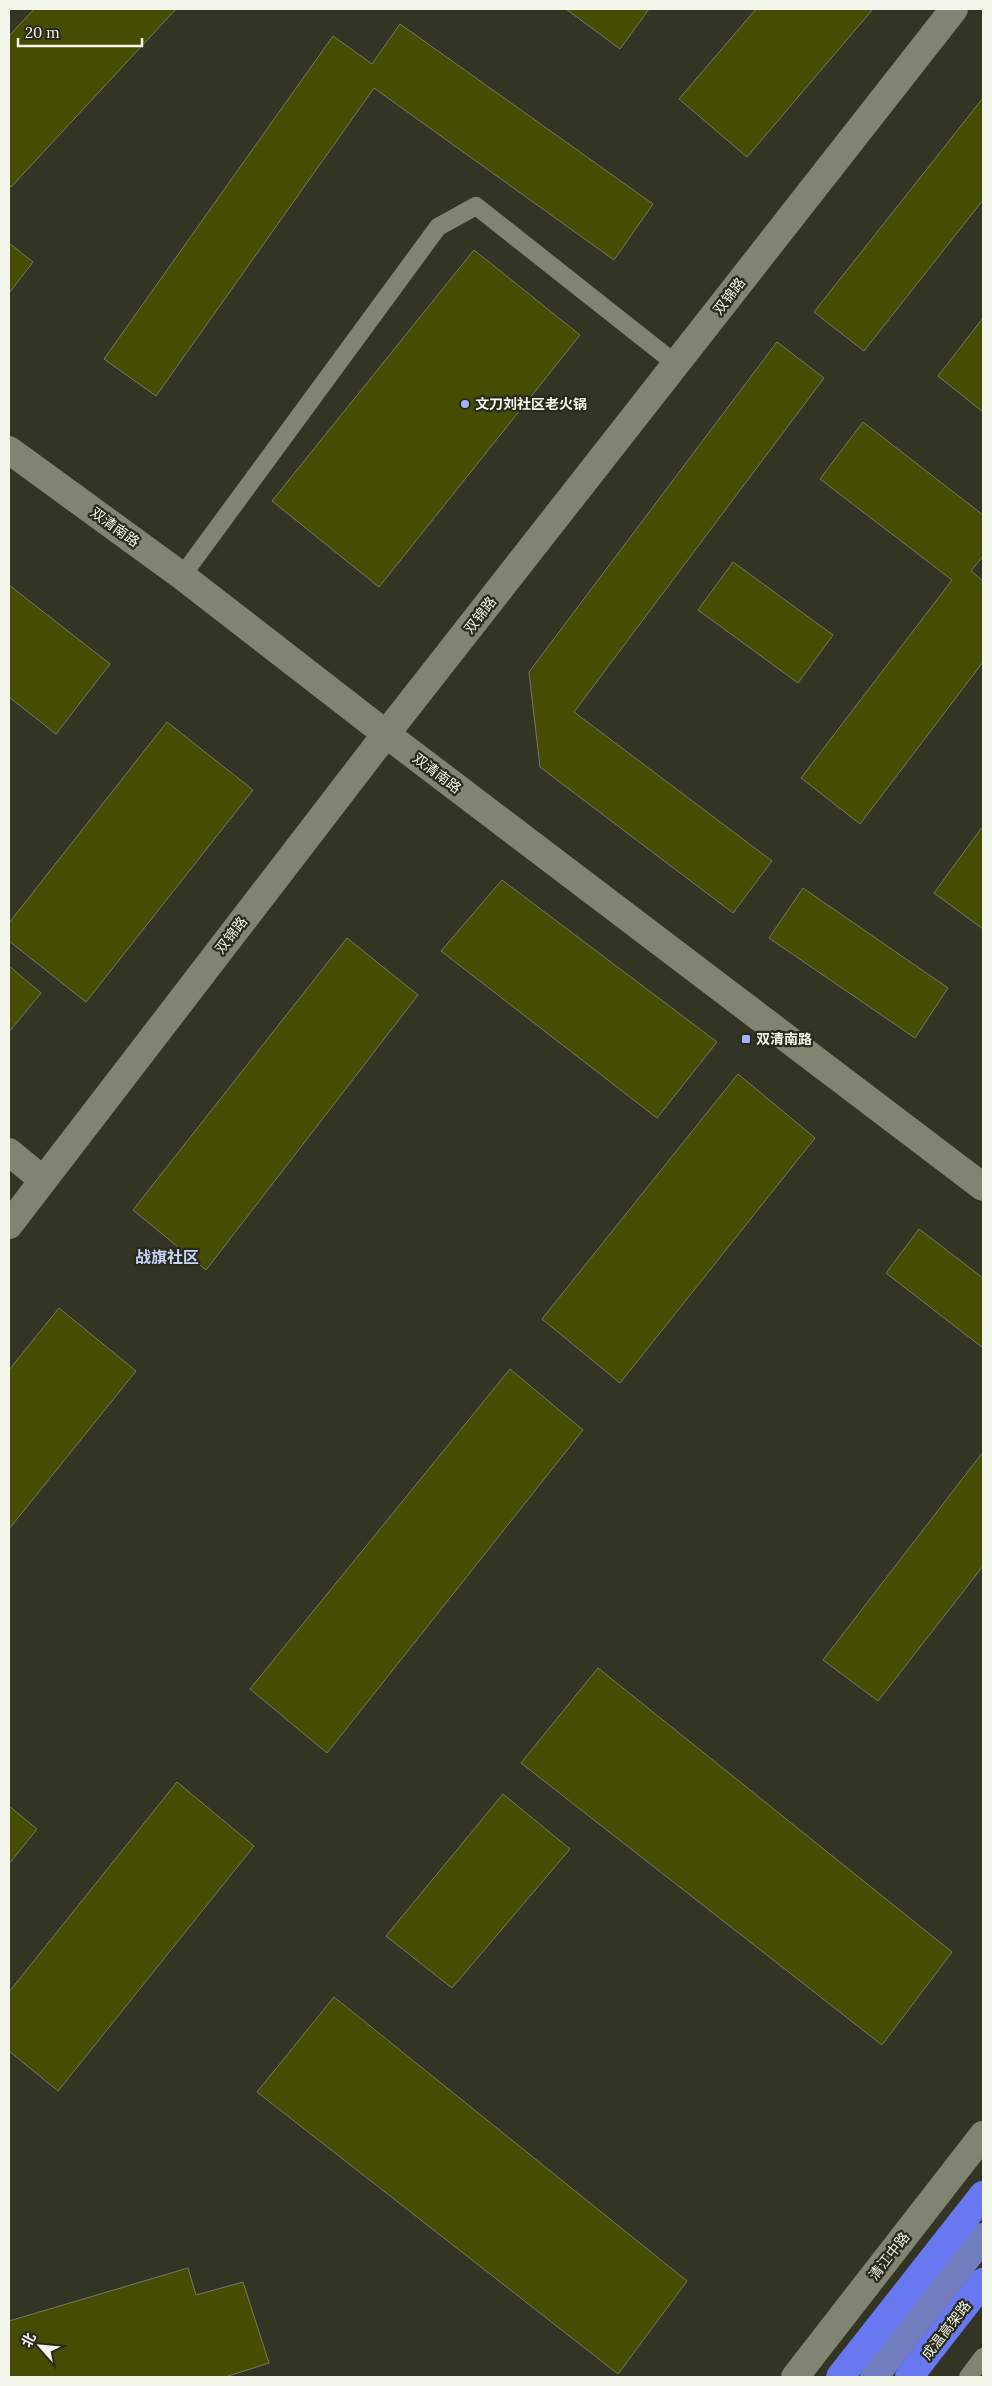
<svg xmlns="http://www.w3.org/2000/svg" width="992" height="2386" font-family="Lora,'Noto Sans SC',serif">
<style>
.building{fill:#454d03;stroke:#757965}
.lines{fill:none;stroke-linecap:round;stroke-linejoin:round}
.lane{stroke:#808471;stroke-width:18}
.street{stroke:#808471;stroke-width:28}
.secondary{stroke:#808471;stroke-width:28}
.primary{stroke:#727dbd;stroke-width:28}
.highway{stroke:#6878f0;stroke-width:28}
.poi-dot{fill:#a2b2fd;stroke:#282b1a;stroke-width:2}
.labels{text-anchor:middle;stroke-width:4.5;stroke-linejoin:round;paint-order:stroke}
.street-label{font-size:14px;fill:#f4f6eb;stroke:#282b1a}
.poi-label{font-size:14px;font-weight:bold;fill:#f4f6eb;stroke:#282b1a;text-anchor:start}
.quarter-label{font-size:16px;font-weight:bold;fill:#c9d4fe;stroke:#282b1a}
</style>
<rect width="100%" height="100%" fill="#323523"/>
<path class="building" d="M34,9H176L11,187L9,185V36Z
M566,9H649L620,49Z
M756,9H873L747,157L679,99Z
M400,24L653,204L614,260L374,88L156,396L104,359L333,36L372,64Z
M983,98V200L864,351L814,312Z
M9,243L33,262L9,293Z
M474,250L580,335L379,587L272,501Z
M983,318V412L938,376Z
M777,342L824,378L574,712L772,861L733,913L540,767L529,672Z
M863,422L983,515V556L971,571L983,581V662L860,824L801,778L952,580L820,479Z
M733,562L833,635L798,683L698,610Z
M9,585L110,664L56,734L9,697Z
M167,722L253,790L86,1002L9,941V923Z
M983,826V929L934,893Z
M502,880L717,1042L657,1118L441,951Z
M803,888L948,988L915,1038L769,938Z
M347,938L418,995L206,1270L133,1210Z
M9,966L41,993L9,1032Z
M738,1074L815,1138L620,1383L542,1319Z
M919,1229L983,1278V1348L886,1273Z
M59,1308L136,1371L9,1529V1370Z
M510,1369L583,1430L327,1753L250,1689Z
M983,1452V1566L878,1701L823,1660Z
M598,1668L952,1952L882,2045L521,1763Z
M177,1782L254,1846L58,2091L9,2051V1992Z
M503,1794L570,1849L452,1988L386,1936Z
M9,1806L37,1829L9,1864Z
M334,1997L687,2281L618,2374L257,2092Z
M188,2268L196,2295L243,2282L269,2363L225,2377H9V2321Z"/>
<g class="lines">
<path class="lane" d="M182,576L438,227L476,206L676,364
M968,2377L983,2357"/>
<path class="street" d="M9,1152L43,1180
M9,1225L386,734L954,9"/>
<path class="secondary" d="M9,450L182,576L386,734L983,1187
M795,2377L983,2135"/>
<path class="primary" d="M874,2377L983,2237"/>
<path class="highway" d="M840,2377L983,2195
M909,2377L983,2282"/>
</g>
<g class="poi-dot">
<circle cx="465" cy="404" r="5"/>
<rect x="741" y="1034" width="10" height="10" rx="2.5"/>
</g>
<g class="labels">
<g class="street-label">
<text transform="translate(729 296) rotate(-52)" y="5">双锦路</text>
<text transform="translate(115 527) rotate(36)" y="5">双清南路</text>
<text transform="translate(480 615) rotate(-52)" y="5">双锦路</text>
<text transform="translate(437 773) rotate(37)" y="5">双清南路</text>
<text transform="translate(231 935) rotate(-52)" y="5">双锦路</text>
<text transform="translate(889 2256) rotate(-52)" y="5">清江中路</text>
<text transform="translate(946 2330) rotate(-52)" y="5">成温高架路</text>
</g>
<g class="poi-label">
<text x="475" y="409">文刀刘社区老火锅</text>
<text x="756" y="1044">双清南路</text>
</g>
<g class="quarter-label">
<text x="167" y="1263">战旗社区</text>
</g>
</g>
<rect width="992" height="2386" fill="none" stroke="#f4f6eb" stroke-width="20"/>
<g transform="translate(40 2346) rotate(297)" stroke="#282b1a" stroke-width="4" paint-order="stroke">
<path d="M0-4L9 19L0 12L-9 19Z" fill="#f4f6eb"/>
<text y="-8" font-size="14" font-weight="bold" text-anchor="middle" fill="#f4f6eb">北</text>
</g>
<path d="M18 38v8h124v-8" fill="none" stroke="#f4f6eb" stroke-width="2.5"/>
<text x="25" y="38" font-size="15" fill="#f4f6eb" stroke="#282b1a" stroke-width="4" paint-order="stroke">20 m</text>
</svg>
